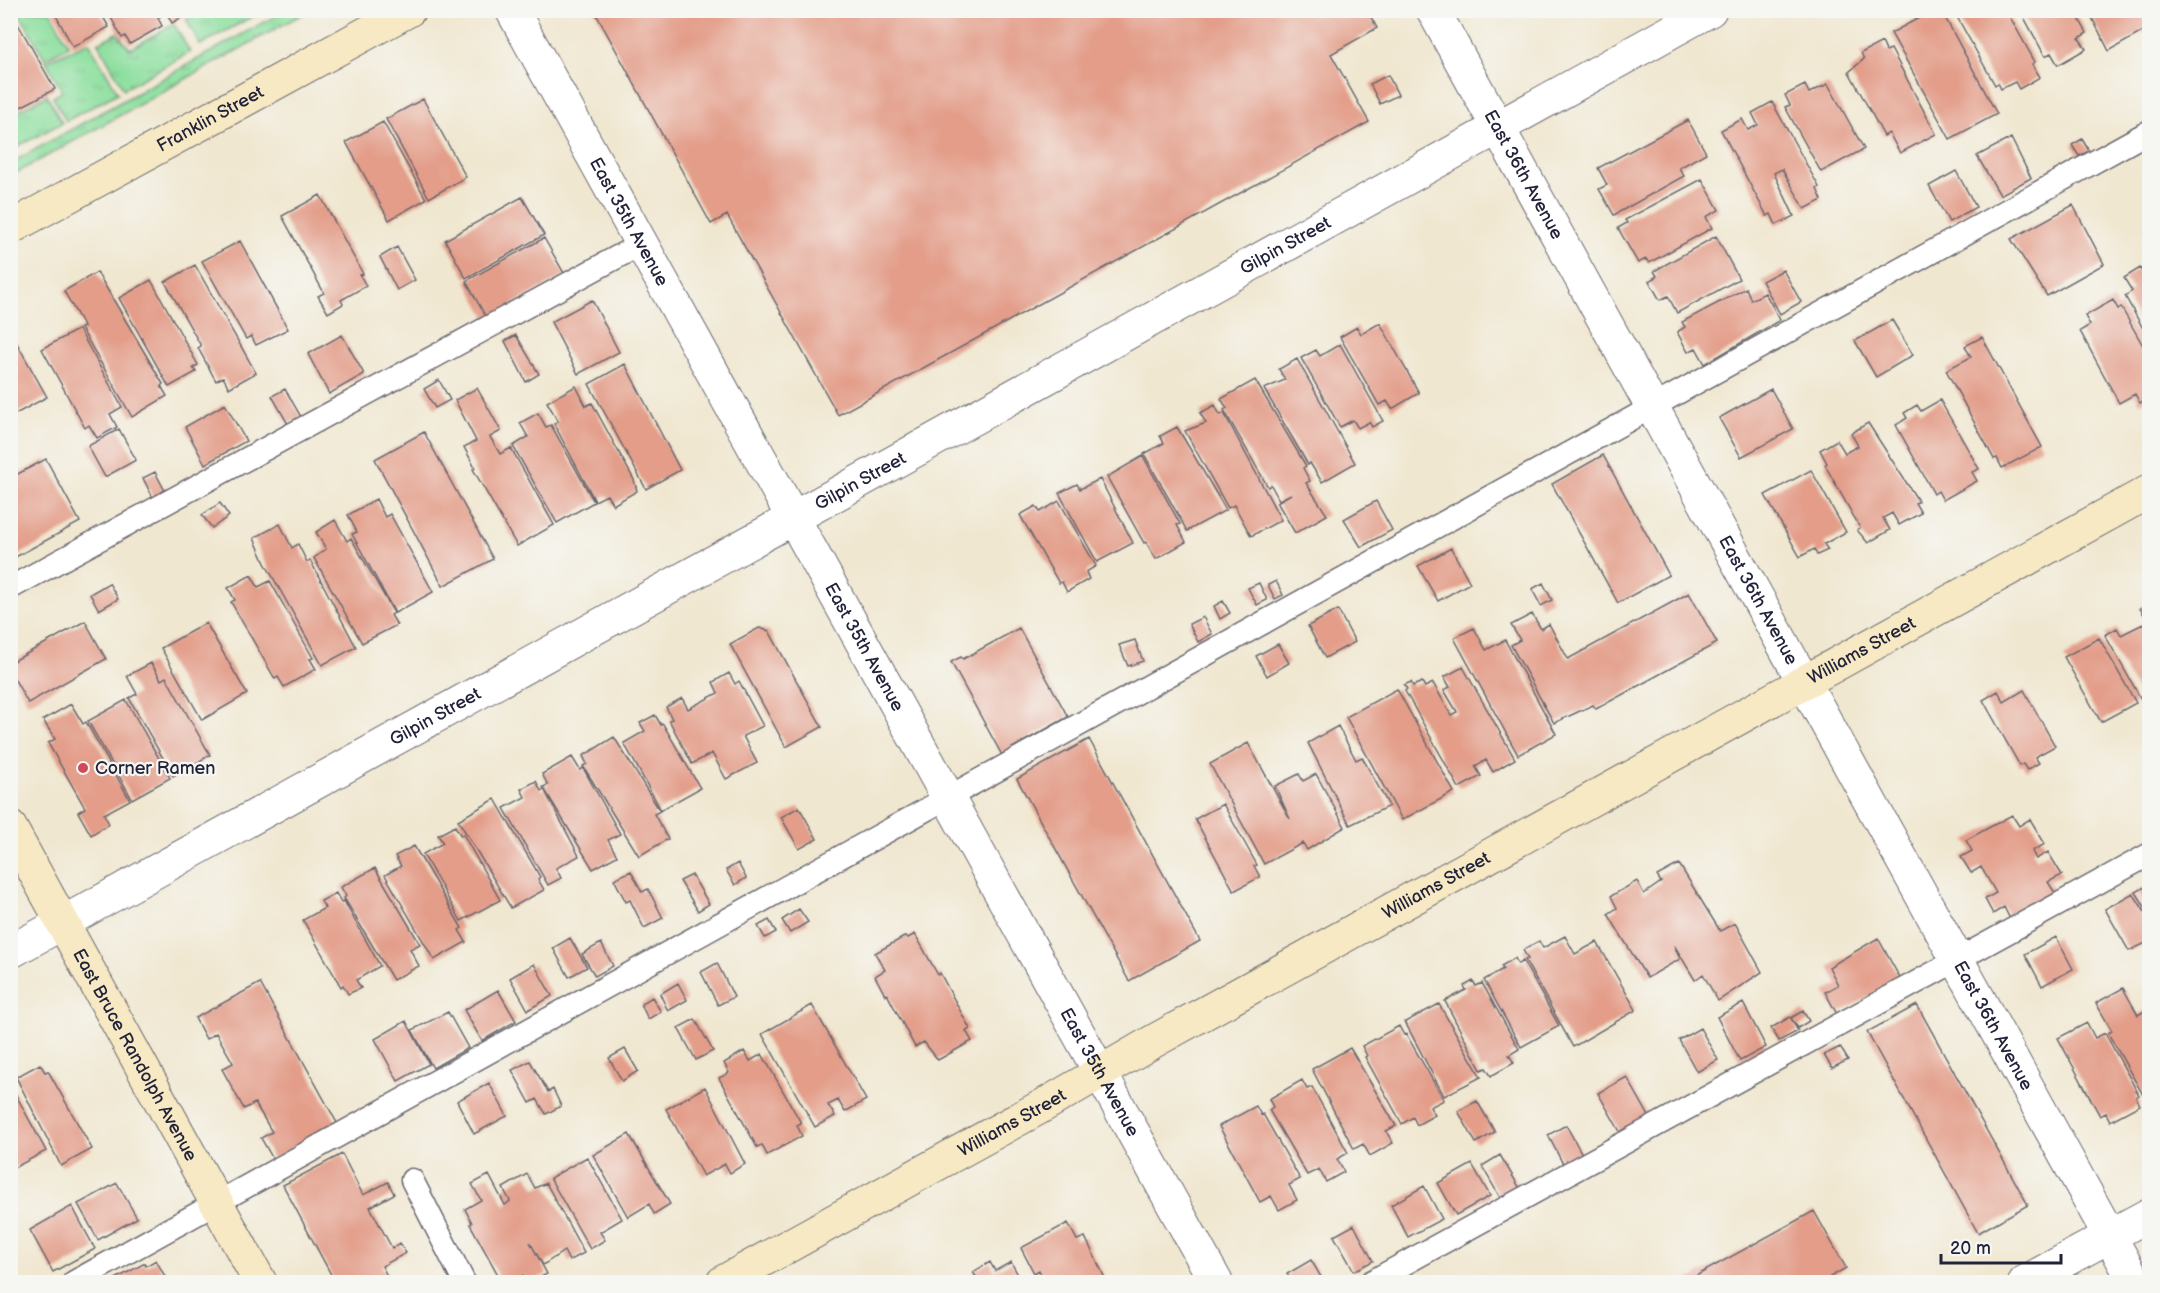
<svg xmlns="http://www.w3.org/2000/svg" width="2160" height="1293" font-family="'Balsamiq Sans',sans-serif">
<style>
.grass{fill:url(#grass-tufts);stroke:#58806d;stroke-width:1.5}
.building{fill:#e39d89}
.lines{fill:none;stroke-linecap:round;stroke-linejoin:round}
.lane-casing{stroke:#6a676f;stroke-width:25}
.street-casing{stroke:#6a676f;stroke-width:35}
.secondary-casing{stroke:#6a676f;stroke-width:35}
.lane{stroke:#fff;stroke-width:22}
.street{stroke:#fff;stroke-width:33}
.secondary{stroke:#f6e9c3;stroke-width:33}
.poi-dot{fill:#d1495b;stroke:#f6f6f2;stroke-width:2}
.labels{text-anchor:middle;stroke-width:4.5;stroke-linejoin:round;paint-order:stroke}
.street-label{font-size:18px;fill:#22223b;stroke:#f6f6f2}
.poi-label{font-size:18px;fill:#22223b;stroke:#f6f6f2;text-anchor:start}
</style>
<defs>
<pattern id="grass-tufts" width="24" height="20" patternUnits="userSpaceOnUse" patternTransform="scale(1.5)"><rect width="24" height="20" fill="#8ddf9f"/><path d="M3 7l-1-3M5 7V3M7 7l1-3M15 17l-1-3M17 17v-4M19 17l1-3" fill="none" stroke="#79bf8a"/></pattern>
</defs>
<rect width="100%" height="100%" fill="#f6f6f2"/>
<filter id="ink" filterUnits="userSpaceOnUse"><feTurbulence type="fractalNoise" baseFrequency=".0167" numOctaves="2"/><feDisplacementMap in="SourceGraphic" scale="12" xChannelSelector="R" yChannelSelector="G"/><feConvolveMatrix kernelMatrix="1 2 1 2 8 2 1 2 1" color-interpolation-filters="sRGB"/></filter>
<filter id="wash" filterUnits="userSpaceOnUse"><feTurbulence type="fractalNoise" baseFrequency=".008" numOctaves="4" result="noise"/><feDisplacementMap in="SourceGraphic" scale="24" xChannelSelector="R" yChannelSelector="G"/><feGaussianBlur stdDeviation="1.35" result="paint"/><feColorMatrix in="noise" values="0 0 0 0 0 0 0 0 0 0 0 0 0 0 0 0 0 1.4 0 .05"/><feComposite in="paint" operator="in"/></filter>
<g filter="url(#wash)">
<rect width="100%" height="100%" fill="#f0e7d0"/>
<path class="grass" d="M18,11H50L69,46L45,59Z
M201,11V10L263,11L200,45L186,19Z
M284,11H308L11,176V163Z
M174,24L190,52L124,89L98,43L117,33L130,49Z
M89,42L118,93L66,121L53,97L62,91L46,61Z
M47,95L62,123L11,150V110L13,114Z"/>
<g id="blocks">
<path class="building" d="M10,10L55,89L15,110L10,102Z
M53,10H99L109,27L73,47Z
M110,10H158L161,16L158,18L162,26L130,44L125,36L122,38L108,12Z
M161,10H194L172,23L166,12L163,14Z
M594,10H1367L1377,28L1331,54L1369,122L838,415L727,215L711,224Z
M1934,10H1941L1997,114L1950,139L1891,33Z
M1963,10H2006L2035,62L2032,64L2040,77L2019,89L2015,82L2001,89L1998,83L1995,85L1956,15Z
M2020,10H2074L2087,33L2079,38L2086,49L2058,65L2051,53L2045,56Z
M2088,10H2139L2149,28L2109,51Z
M1882,42L1886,51L1891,49L1936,134L1900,153L1889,133L1884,136L1849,72L1864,59L1861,53Z
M1388,75L1398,95L1380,104L1370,84Z
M1828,84L1864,149L1821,172L1785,107L1790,105L1785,95L1805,85L1809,93Z
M423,99L466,177L429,198L386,119Z
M1772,102L1819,187L1817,189L1822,200L1805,209L1782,169L1774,173L1794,216L1776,225L1771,214L1767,216L1721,130L1742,119L1748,130L1758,125L1752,113Z
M1688,120L1706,153L1679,168L1684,176L1614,215L1599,189L1607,185L1598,168Z
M383,122L426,199L389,220L346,142Z
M2011,138L2031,178L2000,195L1977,156Z
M2082,139L2089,151L2079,156L2072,145Z
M1956,171L1976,207L1949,222L1929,186Z
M1702,179L1719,210L1706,217L1712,228L1649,263L1646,259L1638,263L1618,228L1627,223L1625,220Z
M320,195L363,274L360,275L366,286L341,300L343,304L328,313L318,296L324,293L282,216Z
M522,197L544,235L466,278L445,240Z
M2073,205L2104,264L2047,296L2011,239Z
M1716,236L1739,279L1677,313L1668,296L1660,300L1649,281L1657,276L1654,271Z
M544,238L565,275L487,319L466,281Z
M240,241L288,329L256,345L251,336L246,339L202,261Z
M397,247L415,280L397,290L380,257Z
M195,265L256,373L229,388L223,377L216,381L198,348L201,346L165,282Z
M2140,268L2150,284V341L2125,296L2132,291L2124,278Z
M1783,270L1801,302L1780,314L1762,281Z
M97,272L163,384L161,386L167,396L132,417L81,328L84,327L64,291Z
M151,280L198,365L193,368L196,372L169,387L119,298Z
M1746,288L1751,300L1765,293L1780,320L1705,364L1696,348L1688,352L1677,332L1685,327L1682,322Z
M592,300L619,352L578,374L551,322Z
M2113,300L2118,309L2121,307L2150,358V398L2140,403L2135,394L2119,403L2080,331L2090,325L2085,316Z
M1892,320L1913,355L1876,377L1855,341Z
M1380,323L1419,393L1392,409L1387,401L1379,405L1340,337L1357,327L1361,334Z
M79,329L122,407L110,414L117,427L97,438L89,425L85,428L42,349Z
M10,331L47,397L10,417Z
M342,335L364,374L329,394L308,354Z
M516,335L539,374L526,382L505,341Z
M1982,337L2042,447L2002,468L1997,458L1994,459L1946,370L1971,357L1965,346Z
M1340,344L1383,421L1372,427L1369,422L1358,428L1353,420L1340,427L1301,358L1316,350L1320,356Z
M1297,359L1355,463L1322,482L1310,463L1308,465L1264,389L1285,380L1279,369Z
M625,364L680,470L646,489L589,384Z
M439,380L450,400L435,408L424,389Z
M1255,380L1306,466L1303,468L1310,481L1306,483L1327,515L1295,533L1277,502L1291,494L1279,500L1271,485L1268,487L1224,410L1227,408L1221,399Z
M576,386L586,406L592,403L634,480L637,491L613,505L607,495L595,501L554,424L558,421L547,402Z
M477,388L501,431L490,437L500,454L511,448L554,525L517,546L473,469L475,468L464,447L476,441L455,400Z
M285,389L301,417L288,424L272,396Z
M1771,389L1793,429L1741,457L1719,418Z
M1940,400L1979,469L1972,472L1977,481L1943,500L1938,491L1934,494L1896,425L1907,418L1904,413L1917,405L1921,411Z
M225,404L246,441L205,464L185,427Z
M1215,405L1220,415L1224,413L1281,520L1251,536L1234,505L1228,508L1185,431L1206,423L1200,413Z
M538,413L546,427L551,425L594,502L557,523L513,446L528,437L520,423Z
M1868,423L1917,499L1918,502L1915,503L1921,513L1899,525L1892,513L1883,518L1890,530L1868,543L1857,530L1860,528L1825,465L1827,463L1820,450L1837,440L1845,453L1858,446L1851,433Z
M1177,427L1226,510L1187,531L1144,454L1164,443L1160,436Z
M119,429L136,460L105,477L88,446Z
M424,432L493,559L443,586L375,459Z
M1603,455L1669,575L1618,603L1552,484Z
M1143,456L1180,524L1177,525L1186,542L1156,559L1146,542L1144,543L1107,477Z
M46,459L80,522L10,560V478Z
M1811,470L1846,532L1824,544L1828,550L1817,555L1814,549L1800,557L1765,495Z
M155,472L165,491L153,498L143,478Z
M1100,479L1133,543L1097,562L1059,493L1077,484L1080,489Z
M376,499L385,517L390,514L433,592L395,613L352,534L357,532L348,515Z
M1059,501L1096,566L1086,572L1089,579L1067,592L1062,582L1059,583L1020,515L1036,506L1040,512Z
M1376,501L1392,530L1361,547L1344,519Z
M220,503L229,516L212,528L202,515Z
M335,520L347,541L351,538L394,613L391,615L397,625L362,643L314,558L326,549L316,532Z
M280,524L292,548L298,544L307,562L310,560L356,647L322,665L265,563L254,538Z
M1451,548L1470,583L1438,601L1418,566Z
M251,575L258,587L270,581L313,658L310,659L316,669L284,687L278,677L275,679L231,602L235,600L228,588Z
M1276,581L1283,595L1275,599L1268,585Z
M109,583L118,599L99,610L90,594Z
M1259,583L1267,600L1257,605L1248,588Z
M1543,583L1552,600L1541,606L1532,589Z
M1689,593L1717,643L1596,709L1593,705L1554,723L1511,645L1520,640L1511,625L1532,614L1541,629L1549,624L1568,659Z
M1223,601L1230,613L1220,619L1214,606Z
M2150,603V625L2140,608Z
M1338,610L1355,642L1325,658L1308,626Z
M1203,617L1212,634L1198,642L1189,624Z
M85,621L106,659L28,703L10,671V663Z
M206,623L247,694L202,720L161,648Z
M2143,624L2150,635V695L2141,699L2105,635L2117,628L2121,635Z
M759,628L769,631L822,727L786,747L730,644Z
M1019,628L1068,717L1012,748L1014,751L1003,757L951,662L961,657L963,659Z
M1474,628L1486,650L1505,640L1556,734L1518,755L1454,638Z
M2099,638L2136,703L2101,722L2064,657Z
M1135,640L1143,661L1128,666L1119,645Z
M1278,644L1289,663L1267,676L1256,656Z
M151,663L161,680L166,677L210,755L173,776L129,698L137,694L127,676Z
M1463,667L1515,759L1493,772L1486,760L1475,766L1481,776L1459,788L1405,691L1407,689L1404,685L1411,682L1413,686L1422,682L1425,687L1433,683L1451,715L1457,712L1444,690L1450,687L1444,677Z
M729,673L735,684L739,681L763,726L743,736L757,763L726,779L712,753L692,764L669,720L672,719L666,707L682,698L688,709L718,693L713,682Z
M1397,689L1454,792L1402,820L1346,717Z
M2024,690L2055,746L2035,757L2039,763L2027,770L2023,764L2020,766L1983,700L1998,691L2004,702Z
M126,700L170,778L132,799L88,721Z
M71,704L83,724L86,722L130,800L104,814L109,824L91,835L78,812L85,808L48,743L55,739L43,720Z
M655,715L661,725L663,724L700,788L661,810L624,743L645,731L640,723Z
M1338,726L1356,760L1362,757L1389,806L1350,825L1308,743Z
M614,737L660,811L654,814L668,839L639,856L583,766L587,764L583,756Z
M1089,739L1200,941L1129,981L1017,779Z
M1248,743L1290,819L1275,786L1299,774L1303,781L1316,774L1345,827L1307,850L1303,843L1264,864L1210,764Z
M572,757L580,770L583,768L620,834L608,840L617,856L593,869L543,787L548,785L542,774Z
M536,781L541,791L544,789L579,856L556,868L561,878L548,885L504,808L525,797L521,789Z
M495,799L540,877L538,879L544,890L511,908L458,820Z
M1223,804L1257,865L1254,866L1260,877L1234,891L1195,819Z
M799,807L817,839L799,849L781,817Z
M2012,815L2019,826L2030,819L2045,844L2032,851L2036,859L2048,852L2062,875L2048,882L2055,893L2010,919L2004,907L1993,914L1985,899L1996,893L1981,867L1971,873L1961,857L1972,851L1966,840Z
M455,826L461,836L463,834L500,900L461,921L423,854L443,843L438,835Z
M414,846L462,928L459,930L466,942L434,960L385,875L401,866L395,856Z
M738,863L746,878L735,885L726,870Z
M1679,864L1720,931L1735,923L1762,972L1718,1001L1703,974L1695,980L1674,945L1680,959L1647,978L1608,914L1617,908L1611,896L1637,881L1644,894L1661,882L1657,876Z
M375,868L420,944L410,949L419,966L393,980L344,898L346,896L341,887Z
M631,871L642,892L648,889L663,918L644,928L630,900L626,902L614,879Z
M692,875L709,904L698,911L680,881Z
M2150,884V916L2136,892Z
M336,893L341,902L344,901L380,966L356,980L361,988L348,994L343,985L341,987L303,920L325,908L321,901Z
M2133,893L2150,920V941L2129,951L2105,909Z
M799,909L808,922L790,933L782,920Z
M769,920L776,932L765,938L758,926Z
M915,934L938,975L940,973L970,1029L966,1031L972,1041L938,1060L924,1042L915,1047L887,994L885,995L875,976L885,970L875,953L906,936L908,938Z
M1565,936L1575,954L1597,942L1636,1010L1573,1047L1525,960L1528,959L1523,950L1539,941L1543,948Z
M2056,937L2073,969L2042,986L2025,954Z
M570,938L587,967L569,977L553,948Z
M1878,938L1901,980L1837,1014L1825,992L1838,985L1829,967Z
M601,943L613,966L595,976L582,954Z
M1515,958L1518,964L1523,961L1559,1026L1521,1047L1484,980L1503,969L1501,966Z
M717,963L734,997L718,1005L701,972Z
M534,964L552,996L528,1010L510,978Z
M1473,981L1476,986L1482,983L1519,1049L1509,1055L1514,1063L1491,1076L1486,1068L1481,1070L1445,1001L1466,990L1464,986Z
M260,983L337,1123L273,1159L261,1138L272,1132L255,1103L244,1109L222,1069L233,1063L216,1033L206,1039L195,1018Z
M678,983L687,1000L668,1011L660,994Z
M2123,988L2138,1015L2146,1010L2150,1016V1102L2144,1092L2142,1093L2108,1033L2112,1031L2096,1003Z
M498,990L516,1021L482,1041L464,1010Z
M652,997L661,1012L648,1019L641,1004Z
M1743,1003L1766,1047L1740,1061L1717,1017Z
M1439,1004L1481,1077L1444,1096L1405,1022Z
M812,1005L866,1100L845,1112L838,1100L828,1105L835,1116L815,1127L762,1034Z
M1917,1005L2028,1205L1978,1233L1867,1032Z
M1803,1011L1809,1021L1798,1028L1791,1018Z
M448,1012L468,1048L433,1068L412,1030Z
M1790,1017L1798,1031L1779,1041L1771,1028Z
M695,1019L713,1051L696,1060L678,1028Z
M406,1021L429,1064L398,1081L375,1039Z
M2087,1023L2095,1038L2105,1033L2139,1095L2136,1097L2140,1105L2110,1121L2106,1113L2100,1116L2058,1038Z
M1399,1026L1404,1035L1406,1034L1444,1100L1430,1107L1435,1115L1417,1125L1413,1117L1402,1124L1365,1057L1367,1056L1362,1046Z
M1700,1028L1718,1060L1697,1072L1679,1040Z
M1840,1047L1848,1060L1832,1068L1824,1055Z
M1350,1048L1396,1126L1386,1131L1393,1143L1370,1156L1363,1144L1354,1149L1312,1069Z
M625,1049L638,1071L622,1081L609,1058Z
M744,1051L750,1061L762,1054L801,1123L797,1125L802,1136L767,1155L762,1145L757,1147L719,1078L729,1073L724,1063Z
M530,1061L548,1092L553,1089L561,1106L546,1114L537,1099L530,1103L512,1070Z
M40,1064L45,1072L48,1071L92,1149L61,1166L16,1077Z
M1627,1077L1650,1118L1622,1135L1598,1093Z
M1302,1080L1307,1089L1312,1087L1348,1153L1337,1159L1344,1172L1326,1182L1319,1169L1307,1175L1269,1110L1273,1107L1269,1099Z
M489,1083L507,1116L474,1134L457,1101Z
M10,1084L46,1151L10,1170Z
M705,1087L745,1164L730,1173L725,1164L703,1176L666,1109Z
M1477,1101L1495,1132L1476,1143L1458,1111Z
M1256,1106L1261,1115L1263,1114L1300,1179L1289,1185L1297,1200L1279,1210L1271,1196L1260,1202L1219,1126Z
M1566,1125L1583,1156L1564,1166L1548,1135Z
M629,1134L670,1204L654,1214L649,1204L628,1217L593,1155Z
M342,1154L363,1195L388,1182L394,1194L370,1207L392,1248L400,1243L406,1253L382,1266L390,1282H335L283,1185Z
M1500,1155L1521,1190L1502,1201L1482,1166Z
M587,1157L622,1219L600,1232L605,1240L590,1249L550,1178Z
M1472,1164L1490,1196L1456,1215L1438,1183Z
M527,1174L535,1188L546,1183L584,1253L569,1261L564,1251L543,1265L530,1242L547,1274L531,1282H527L523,1275L512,1282H502L470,1224L472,1223L465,1209L481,1200L472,1184L489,1175L505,1205L510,1201L503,1188Z
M117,1183L137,1218L98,1240L78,1204Z
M1424,1186L1442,1219L1408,1237L1391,1205Z
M72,1206L95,1249L53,1272L30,1230Z
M1814,1211L1846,1268L1830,1277L1833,1282H1685Z
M1068,1223L1077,1240L1085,1237L1104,1276L1093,1282H1045L1039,1270L1034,1273L1021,1248Z
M1354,1225L1373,1261L1354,1271L1334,1236Z
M156,1260L168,1282H110L145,1263L146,1266Z
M1311,1260L1324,1282H1292L1287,1274Z
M990,1262L995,1271L1011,1262L1022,1282H979L973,1272Z"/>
</g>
</g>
<g filter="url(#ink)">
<use href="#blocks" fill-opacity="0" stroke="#6a676f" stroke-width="1.5"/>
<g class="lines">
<g class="lane-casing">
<path id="lane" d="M10,588L641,244
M412,1180L464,1282
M74,1282L2150,131
M1371,1282L2150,854"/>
</g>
<g class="street-casing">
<g id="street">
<path id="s1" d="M512,10L1216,1282"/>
<path id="s2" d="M1433,10L2135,1282"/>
<path id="s3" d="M10,952L1710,10"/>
<path d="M2025,1282L2150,1214"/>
</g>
</g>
<g class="secondary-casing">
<g id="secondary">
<path id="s4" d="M10,228L409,10"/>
<path id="s5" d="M10,827L260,1282"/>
<path id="s6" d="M723,1282L1046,1104L1154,1041L2150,491"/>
</g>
</g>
<use href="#lane" class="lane"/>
<use href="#street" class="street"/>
<use href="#secondary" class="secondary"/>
</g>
</g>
<circle class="poi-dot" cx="83" cy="768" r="6"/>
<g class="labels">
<g class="street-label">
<text dy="6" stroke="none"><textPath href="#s4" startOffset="228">Franklin Street</textPath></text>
<text dy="6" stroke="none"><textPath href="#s2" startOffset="188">East 36th Avenue</textPath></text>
<text dy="6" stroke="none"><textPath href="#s1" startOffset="242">East 35th Avenue</textPath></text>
<text dy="6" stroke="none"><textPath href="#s3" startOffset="1458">Gilpin Street</textPath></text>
<text dy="6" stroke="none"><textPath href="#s3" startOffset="972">Gilpin Street</textPath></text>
<text dy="6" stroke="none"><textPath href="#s2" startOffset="674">East 36th Avenue</textPath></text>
<text dy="6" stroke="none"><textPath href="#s1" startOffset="728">East 35th Avenue</textPath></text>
<text dy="6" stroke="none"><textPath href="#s6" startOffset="1302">Williams Street</textPath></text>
<text dy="6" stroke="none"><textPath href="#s3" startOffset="486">Gilpin Street</textPath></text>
<text dy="6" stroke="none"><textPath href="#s6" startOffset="816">Williams Street</textPath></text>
<text dy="6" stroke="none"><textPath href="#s2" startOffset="1160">East 36th Avenue</textPath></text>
<text dy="6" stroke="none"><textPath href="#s5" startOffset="260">East Bruce Randolph Avenue</textPath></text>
<text dy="6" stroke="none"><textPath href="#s1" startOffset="1214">East 35th Avenue</textPath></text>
<text dy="6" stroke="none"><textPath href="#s6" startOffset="330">Williams Street</textPath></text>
</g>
<g class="poi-label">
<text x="95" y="774">Corner Ramen</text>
</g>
</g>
<rect width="2160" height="1293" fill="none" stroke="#f6f6f2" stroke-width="36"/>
<path d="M1941 1254v9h120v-9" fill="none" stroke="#22223b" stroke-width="3"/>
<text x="1950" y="1254" font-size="18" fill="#22223b" stroke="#f6f6f2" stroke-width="4.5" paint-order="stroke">20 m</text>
</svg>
